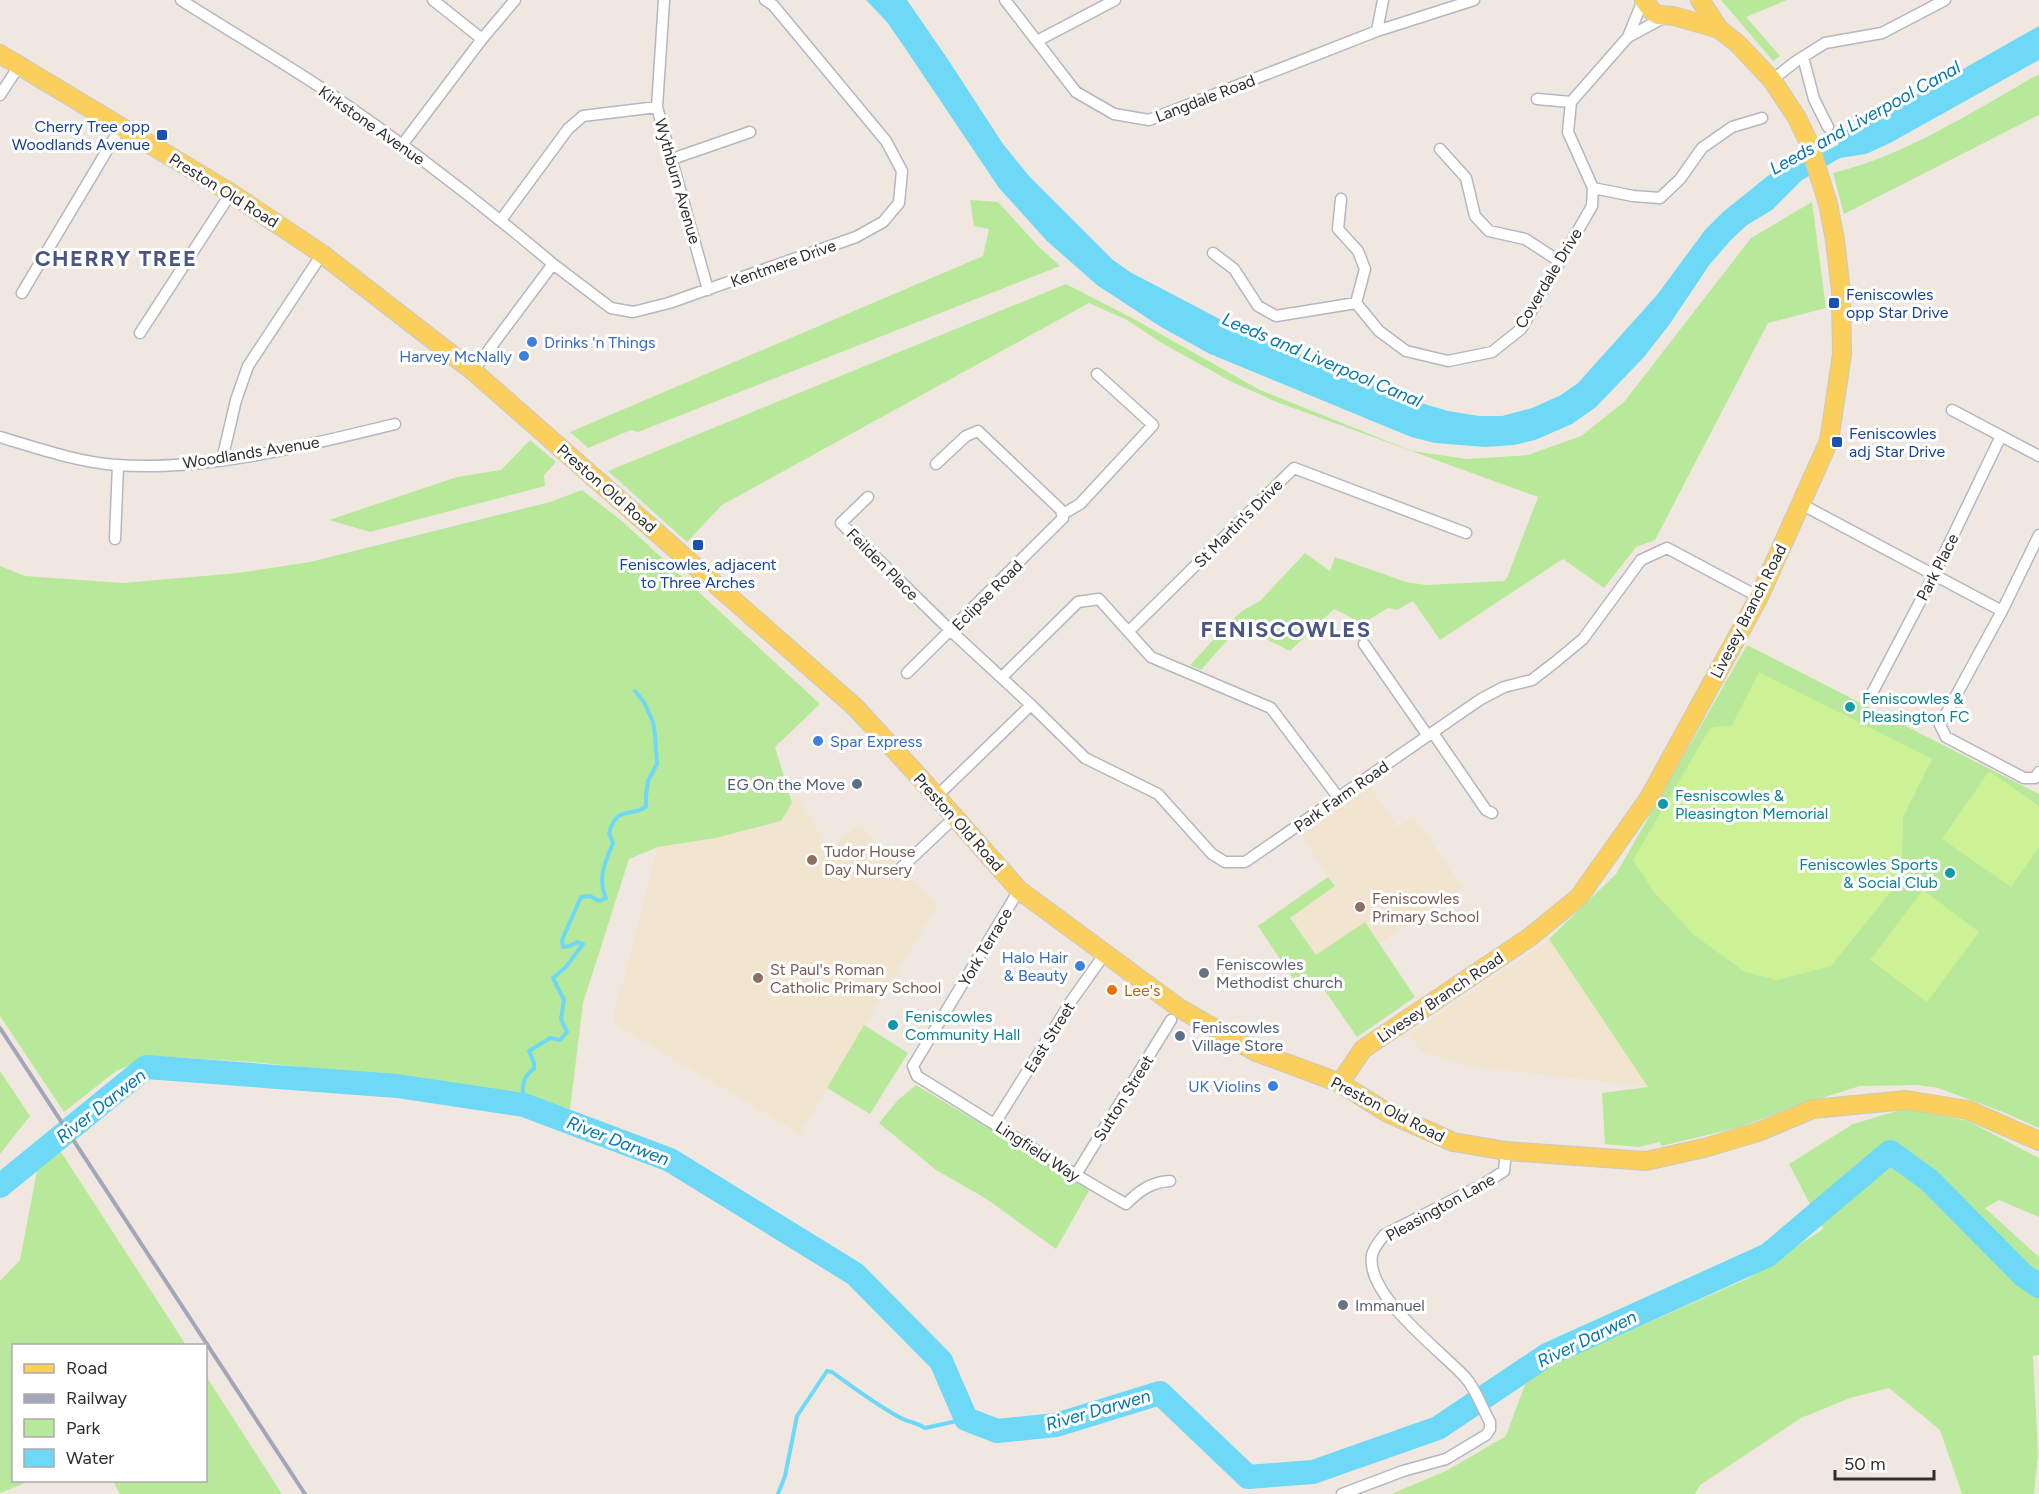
<svg xmlns="http://www.w3.org/2000/svg" width="2039" height="1494" font-family="Figtree,sans-serif">
<style>
.education{fill:#f2e5cf}
.green{fill:#b8e99a}
.pitch{fill:#cdf195}
.water{fill:#6ed8f7}
.lines{fill:none;stroke-linecap:round;stroke-linejoin:round}
.stream{stroke:#6ed8f7;stroke-width:4}
.river{stroke:#6ed8f7;stroke-width:24}
.minor-casing{stroke:#b4b7c2;stroke-width:13}
.primary-casing{stroke:#c9c9c9;stroke-width:20}
.minor{stroke:#fff;stroke-width:10}
.primary{stroke:#facf5b;stroke-width:18}
.rail{stroke:#a2a6b9;stroke-width:4}
.transit-dot{fill:#1a4fb4;stroke:#fff;stroke-width:2}
.shop-dot{fill:#3f7fe0;stroke:#fff;stroke-width:2}
.culture-dot{fill:#0f9aa8;stroke:#fff;stroke-width:2}
.service-dot{fill:#5c6f8a;stroke:#fff;stroke-width:2}
.education-dot{fill:#8d6e63;stroke:#fff;stroke-width:2}
.worship-dot{fill:#6b7280;stroke:#fff;stroke-width:2}
.food-dot{fill:#e8710a;stroke:#fff;stroke-width:2}
.labels{text-anchor:middle;stroke-width:6;stroke-linejoin:round;paint-order:stroke}
.street-label{font-size:16px;fill:#2e2e2e;stroke:#fff}
.transit-label{font-size:16px;fill:#164399;stroke:#fff;text-anchor:start}
.shop-label{font-size:16px;fill:#366cbe;stroke:#fff;text-anchor:end}
.culture-label{font-size:16px;fill:#0d838f;stroke:#fff;text-anchor:start}
.service-label{font-size:16px;fill:#4e5e75;stroke:#fff;text-anchor:end}
.education-label{font-size:16px;fill:#785e54;stroke:#fff;text-anchor:start}
.worship-label{font-size:16px;fill:#5b616d;stroke:#fff;text-anchor:start}
.food-label{font-size:16px;fill:#c56008;stroke:#fff;text-anchor:start}
.water-label{font-size:18px;font-style:italic;fill:#0578ab;stroke:#fff}
.district-label{font-size:22px;font-weight:bold;letter-spacing:1.5px;fill:#4a5683;stroke:#fff}
</style>
<rect width="100%" height="100%" fill="#f0e8e0"/>
<path class="education" d="M1370,786L1398,827L1414,816L1463,888L1379,944L1415,997L1357,1037L1319,982L1302,992L1258,926L1328,877L1301,836Z
M797,794L828,850L860,823L901,870L938,904L800,1134L612,1022L658,847L781,821Z
M1549,940L1648,1087L1469,1066L1421,1051L1409,1034Z"/>
<path class="green" d="M1721,0H1787L1746,17L1780,56L1773,61Z
M2039,74V115L1844,214L1833,173C1905,156 1975,110 2039,74Z
M970,200L998,202L1038,246L1060,266L638,432L631,430L588,448L570,432L983,256L989,229L974,226Z
M1812,202L1826,308L1768,323L1655,540L1636,547L1604,588L1563,559L1440,640L1413,601L1397,610L1388,608L1360,625L1350,617L1334,609L1290,651L1240,626L1201,670L1190,665L1230,622L1242,611L1260,601L1305,553L1330,571L1335,557L1406,582L1426,585L1504,581L1507,578L1538,497L1274,401L1230,381L1160,342L1127,320L1089,303L722,505L687,542L608,471L1066,284L1132,318L1260,390L1412,451L1467,459L1528,455L1581,436L1624,402L1751,238Z
M530,440L556,462L544,475L545,486L370,532L329,520L457,477L501,470Z
M582,490L622,521L820,704L775,747L792,803L781,821L715,838L658,847L629,859L583,1003L570,1109L541,1100L419,1078L251,1062L154,1056L116,1071L64,1112L0,1016V566L25,576L123,583L238,573L310,562L550,502Z
M1747,645L2039,794V1128L2003,1112L1938,1088L1917,1085L1860,1086L1793,1107L1741,1127L1661,1146L1660,1142L1638,1147L1605,1144L1602,1093L1648,1087L1549,939L1616,874Z
M1328,877L1335,886L1290,918L1316,955L1365,922L1415,997L1357,1037L1319,982L1302,992L1258,926Z
M864,1025L908,1053L870,1114L827,1088Z
M0,1071L30,1116L0,1154Z
M916,1085L1090,1189L1056,1249L985,1198L936,1170L879,1123L898,1100Z
M1907,1108L1968,1121L2039,1158V1217L1999,1200L1985,1208L2039,1257V1355L2033,1356L2038,1454L2034,1494H1962L1940,1430L1889,1388L1850,1398L1801,1418L1700,1485L1695,1494H1391L1446,1471L1506,1436L1528,1376L1749,1278L1823,1229L1789,1164L1853,1124Z
M61,1152L186,1345L14,1346V1480L26,1481L25,1483L0,1493V1281L20,1260L39,1160Z
M206,1376L282,1494H120L113,1481L206,1480Z"/>
<path class="pitch" d="M1759,672L1932,759L1903,817L1902,878L1831,966L1777,980L1745,972L1694,935L1654,892L1633,860L1710,728L1732,725Z
M1989,771L2039,806V847L2011,887L1942,839Z
M1923,890L1979,932L1927,1002L1870,960Z"/>
<path class="water" d="M866,0H907L949,61L1003,144L1029,176L1113,260L1130,272L1231,325L1408,399L1448,411L1479,416H1502L1532,408L1561,395L1578,383L1657,295L1705,230L1723,212L1769,175L1784,166H1796L1838,145L1842,133L1852,126L1933,86L2039,26V60L1890,143L1866,154L1840,158L1802,180L1772,210L1747,225L1731,240L1710,264L1669,325L1644,357L1596,407L1572,424L1535,440L1514,445L1485,447L1435,443L1411,437L1210,354L1161,327L1097,285L1047,241L999,188L905,48L887,22Z"/>
<g class="lines">
<path class="stream" d="M524,1105C522,1091 521,1076 534,1069V1063L529,1051L550,1038L560,1040L567,1032L561,1019L564,1000L553,978L566,967L583,944L577,942L570,946L563,947L562,940L581,897L590,896L599,901L606,898C597,878 605,863 613,843L609,833C618,805 627,818 646,807V796L648,781L657,764L655,735L653,722L644,702L635,691
M778,1494L785,1476L797,1416L827,1371L832,1372C854,1388 875,1404 899,1417C907,1422 916,1422 925,1428L966,1419"/>
<path class="river" d="M0,1186L146,1067L397,1086L524,1105L670,1160L855,1274L941,1361L966,1419L997,1431L1056,1425L1160,1393L1248,1477L1313,1472L1438,1428L1547,1355L1768,1255L1890,1152L1929,1180L2023,1275L2039,1286"/>
<g class="minor-casing">
<path id="minor" d="M181,0C231,32 283,62 332,95C408,147 482,204 553,264
M433,0L482,39
M664,0L657,107L708,290
M1005,0L1076,92L1114,114L1149,120L1377,31L1383,0
M1377,31L1474,0
M1628,37L1665,17
M1037,41L1115,0
M1803,57L1814,99L1828,127
M1772,80L1795,62L1825,43L1882,33L1945,0
M0,95L19,66
M1537,99L1571,102
M402,145L482,39L515,0
M1440,149L1466,178L1475,216L1489,231L1525,239L1559,261
M672,159L750,132
M1593,188L1633,196L1660,198L1680,179L1702,148L1732,127L1762,118
M1341,199L1338,229L1358,251L1365,269L1356,303
M501,220L568,129L583,116L657,107
M1213,253L1234,269L1258,306L1276,316L1356,303L1379,331L1406,351L1448,361L1492,352L1521,329L1592,206L1593,188L1568,132L1571,102L1628,37L1643,0
M22,293L121,127
M140,333L231,193
M473,371L553,264L611,308L633,312L669,303L856,237L883,222L899,203L902,171L886,141L773,5L765,0
M1952,410L2039,456
M0,437C37,448 77,462 116,465C203,472 310,445 395,424
M222,460L236,400L248,366L322,254
M868,497L841,523L951,631L1031,705
M1801,504L2002,611
M1063,514L1080,504L1153,425L1097,374
M2039,535L2002,611L1940,725L1946,737L2024,778H2035L2039,772
M115,539L118,465
M1129,631L1294,468L1466,533
M1364,644L1428,736
M907,673L1063,518L1061,510L978,431L966,436L936,464
M1002,677L1078,602L1099,599L1151,657L1271,708L1338,797
M1870,697L1934,575L2001,436
M1433,733L1486,810L1492,813
M936,797L1031,705L1085,758L1158,794L1212,854L1225,862H1245L1481,699L1504,687L1532,680L1554,663L1583,639L1641,560L1667,548L1759,597
M900,869L954,818
M1019,890L913,1066L917,1076C987,1119 1055,1164 1126,1204C1139,1191 1151,1182 1170,1181
M995,1123L1072,1000L1106,952
M1075,1176L1171,1020
M1342,1494L1403,1471L1446,1459L1486,1435L1490,1429V1422C1482,1408 1476,1389 1465,1377C1440,1350 1365,1295 1372,1255C1374,1247 1380,1241 1384,1235L1484,1184L1504,1171L1506,1151"/>
</g>
<g class="primary-casing">
<path id="primary" d="M1644,0L1652,11L1658,15L1674,16L1719,29
M0,54L231,193L322,254L473,371L855,707L913,770L1019,890L1179,1008L1256,1052L1340,1083L1386,1112L1453,1142L1506,1151L1646,1161L1704,1148L1758,1132L1813,1109L1906,1100L1968,1110L2039,1141
M1340,1083L1363,1049L1530,937L1579,897L1649,798L1759,597L1829,441L1842,354L1841,291L1835,240L1828,204L1809,143L1797,118L1772,80L1738,44L1719,29L1700,0"/>
</g>
<use href="#minor" class="minor"/>
<use href="#primary" class="primary"/>
<path class="rail" d="M0,1028L305,1494"/>
</g>
<g class="transit-dot">
<rect x="156" y="129" width="12" height="12" rx="3"/>
<rect x="1828" y="297" width="12" height="12" rx="3"/>
<rect x="1831" y="436" width="12" height="12" rx="3"/>
<rect x="692" y="539" width="12" height="12" rx="3"/>
</g>
<g class="shop-dot">
<circle cx="532" cy="342" r="6"/>
<circle cx="524" cy="356" r="6"/>
<circle cx="818" cy="741" r="6"/>
<circle cx="1080" cy="966" r="6"/>
<circle cx="1273" cy="1086" r="6"/>
</g>
<g class="culture-dot">
<circle cx="1850" cy="707" r="6"/>
<circle cx="1663" cy="804" r="6"/>
<circle cx="1950" cy="873" r="6"/>
<circle cx="893" cy="1025" r="6"/>
</g>
<g class="service-dot">
<circle cx="857" cy="784" r="6"/>
<circle cx="1180" cy="1036" r="6"/>
</g>
<g class="education-dot">
<circle cx="812" cy="860" r="6"/>
<circle cx="1360" cy="907" r="6"/>
<circle cx="758" cy="978" r="6"/>
</g>
<g class="worship-dot">
<circle cx="1204" cy="973" r="6"/>
<circle cx="1343" cy="1305" r="6"/>
</g>
<circle class="food-dot" cx="1112" cy="990" r="6"/>
<g class="labels">
<g class="street-label">
<text transform="translate(1205 98) rotate(-21)" y="6">Langdale Road</text>
<text transform="translate(372 125) rotate(35)" y="6">Kirkstone Avenue</text>
<text transform="translate(678 181) rotate(74)" y="6">Wythburn Avenue</text>
<text transform="translate(224 190) rotate(32)" y="6">Preston Old Road</text>
<text transform="translate(783 263) rotate(-20)" y="6">Kentmere Drive</text>
<text transform="translate(1548 278) rotate(-59)" y="6">Coverdale Drive</text>
<text transform="translate(251 452) rotate(-9)" y="6">Woodlands Avenue</text>
<text transform="translate(607 488) rotate(41)" y="6">Preston Old Road</text>
<text transform="translate(1238 523) rotate(-45)" y="6">St Martin's Drive</text>
<text transform="translate(883 564) rotate(45)" y="6">Feilden Place</text>
<text transform="translate(1937 567) rotate(-63)" y="6">Park Place</text>
<text transform="translate(987 595) rotate(-45)" y="6">Eclipse Road</text>
<text transform="translate(1748 611) rotate(-63)" y="6">Livesey Branch Road</text>
<text transform="translate(1341 796) rotate(-35)" y="6">Park Farm Road</text>
<text transform="translate(959 822) rotate(48)" y="6">Preston Old Road</text>
<text transform="translate(985 947) rotate(-59)" y="6">York Terrace</text>
<text transform="translate(1440 997) rotate(-34)" y="6">Livesey Branch Road</text>
<text transform="translate(1049 1037) rotate(-58)" y="6">East Street</text>
<text transform="translate(1123 1098) rotate(-58)" y="6">Sutton Street</text>
<text transform="translate(1388 1109) rotate(27)" y="6">Preston Old Road</text>
<text transform="translate(1038 1151) rotate(33)" y="6">Lingfield Way</text>
<text transform="translate(1440 1207) rotate(-29)" y="6">Pleasington Lane</text>
</g>
<g class="transit-label">
<text x="150" y="132" text-anchor="end">Cherry Tree opp<tspan x="150" dy="18">Woodlands Avenue</tspan></text>
<text x="1846" y="300">Feniscowles<tspan x="1846" dy="18">opp Star Drive</tspan></text>
<text x="1849" y="439">Feniscowles<tspan x="1849" dy="18">adj Star Drive</tspan></text>
<text x="698" y="570" text-anchor="middle">Feniscowles, adjacent<tspan x="698" dy="18">to Three Arches</tspan></text>
</g>
<g class="shop-label">
<text x="544" y="348" text-anchor="start">Drinks 'n Things</text>
<text x="512" y="362">Harvey McNally</text>
<text x="830" y="747" text-anchor="start">Spar Express</text>
<text x="1068" y="963">Halo Hair<tspan x="1068" dy="18">&amp; Beauty</tspan></text>
<text x="1261" y="1092">UK Violins</text>
</g>
<g class="culture-label">
<text x="1862" y="704">Feniscowles &amp;<tspan x="1862" dy="18">Pleasington FC</tspan></text>
<text x="1675" y="801">Fesniscowles &amp;<tspan x="1675" dy="18">Pleasington Memorial</tspan></text>
<text x="1938" y="870" text-anchor="end">Feniscowles Sports<tspan x="1938" dy="18">&amp; Social Club</tspan></text>
<text x="905" y="1022">Feniscowles<tspan x="905" dy="18">Community Hall</tspan></text>
</g>
<g class="service-label">
<text x="845" y="790">EG On the Move</text>
<text x="1192" y="1033" text-anchor="start">Feniscowles<tspan x="1192" dy="18">Village Store</tspan></text>
</g>
<g class="education-label">
<text x="824" y="857">Tudor House<tspan x="824" dy="18">Day Nursery</tspan></text>
<text x="1372" y="904">Feniscowles<tspan x="1372" dy="18">Primary School</tspan></text>
<text x="770" y="975">St Paul's Roman<tspan x="770" dy="18">Catholic Primary School</tspan></text>
</g>
<g class="worship-label">
<text x="1216" y="970">Feniscowles<tspan x="1216" dy="18">Methodist church</tspan></text>
<text x="1355" y="1311">Immanuel</text>
</g>
<g class="food-label">
<text x="1124" y="996">Lee's</text>
</g>
<g class="water-label">
<text transform="translate(1865 118) rotate(-29)" y="6">Leeds and Liverpool Canal</text>
<text transform="translate(1322 360) rotate(23)" y="6">Leeds and Liverpool Canal</text>
<text transform="translate(101 1106) rotate(-38)" y="6">River Darwen</text>
<text transform="translate(618 1141) rotate(21)" y="6">River Darwen</text>
<text transform="translate(1587 1339) rotate(-26)" y="6">River Darwen</text>
<text transform="translate(1098 1410) rotate(-16)" y="6">River Darwen</text>
</g>
<g class="district-label">
<text x="116" y="266">CHERRY TREE</text>
<text x="1286" y="637">FENISCOWLES</text>
</g>
</g>
<rect x="12" y="1344" width="195" height="138" fill="#ffffff" stroke="#ababab" stroke-width="1.5"/>
<rect x="24" y="1364" width="30" height="9" fill="#facf5b" stroke="#ababab" stroke-width="1.5"/>
<text x="66" y="1374" font-size="18" fill="#2e2e2e">Road</text>
<rect x="24" y="1394" width="30" height="9" fill="#a2a6b9" stroke="#ababab" stroke-width="1.5"/>
<text x="66" y="1404" font-size="18" fill="#2e2e2e">Railway</text>
<rect x="24" y="1419" width="30" height="18" fill="#b8e99a" stroke="#ababab" stroke-width="1.5"/>
<text x="66" y="1434" font-size="18" fill="#2e2e2e">Park</text>
<rect x="24" y="1449" width="30" height="18" fill="#6ed8f7" stroke="#ababab" stroke-width="1.5"/>
<text x="66" y="1464" font-size="18" fill="#2e2e2e">Water</text>
<path d="M1835 1470v9h99v-9" fill="none" stroke="#2e2e2e" stroke-width="3"/>
<text x="1844" y="1470" font-size="18" fill="#2e2e2e" stroke="#ffffff" stroke-width="4.5" paint-order="stroke">50 m</text>
</svg>
